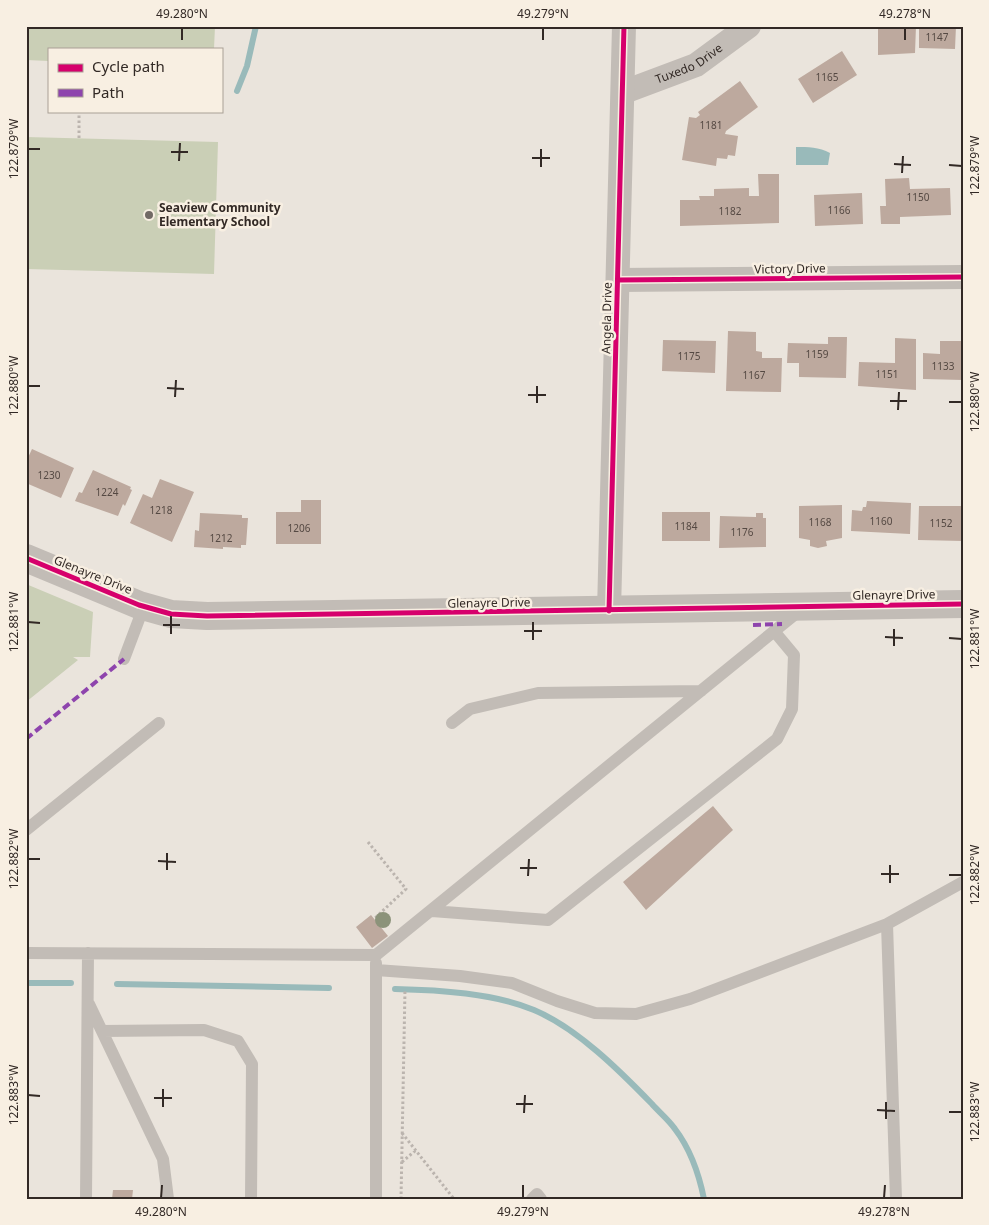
<svg xmlns="http://www.w3.org/2000/svg" width="989" height="1225" font-family="'Noto Sans',sans-serif">
<style>
.green{fill:#cacfb6}
.water{fill:#99baba}
.lines{fill:none;stroke-linecap:round;stroke-linejoin:round}
.stream{stroke:#99baba;stroke-width:6}
.building{fill:#bda99e}
.path{stroke:#bbb4ae;stroke-width:3;stroke-dasharray:2.5 2.5;stroke-linecap:butt}
.service{stroke:#c2bcb6;stroke-width:12}
.minor{stroke:#c2bcb6;stroke-width:24}
.tertiary{stroke:#c2bcb6;stroke-width:28}
.quiet{stroke:#8e44ad;stroke-width:4;stroke-dasharray:8 4;stroke-linecap:butt}
.cycleway-casing{stroke:#f8efe2;stroke-width:8}
.cycleway{stroke:#d6006c;stroke-width:5}
.tree{fill:#8c937a}
.ticks{fill:none;stroke:#322925;stroke-width:2}
.poi-dot{fill:#726a65;stroke:#f8efe2;stroke-width:2}
.labels{text-anchor:middle;stroke-width:5;stroke-linejoin:round;paint-order:stroke}
.number-label{font-size:10px;fill:#554943}
.street-label{font-size:12px;fill:#322925;stroke:#f8efe2}
.poi-label{font-size:12px;font-weight:bold;fill:#322925;stroke:#f8efe2;text-anchor:start}
.neatline{fill:none;stroke:#322925;stroke-width:2}
.ticks-label{font-size:12px;text-anchor:middle;fill:#322925}
</style>
<rect width="100%" height="100%" fill="#eae4dc"/>
<path class="green" d="M26,26H215L214,49H49V61L26,60Z
M26,137L218,142L214,274L26,269Z
M26,584L93,612L90,657H73L78,660L26,702Z"/>
<path class="water" d="M796,147C808,147 819,147 830,153L828,165H796Z"/>
<g class="lines">
<path class="stream" d="M237,91L247,66L256,26
M26,983H71
M117,984L329,988
M395,989C438,990 494,993 534,1010C577,1028 620,1071 652,1104C659,1112 669,1120 675,1129C691,1150 699,1174 704,1199"/>
</g>
<path class="building" d="M878,26H916L915,53L878,55Z
M919,26H956L955,49L919,48Z
M842,51L857,75L813,103L798,79Z
M740,81L758,107L726,131L725,134L738,136L735,156L728,155L727,159L717,158L716,166L682,160L689,117L696,118L700,115L698,112Z
M758,174H779V223L680,226V200H700L699,196H714V189L749,188V196H759Z
M909,178L910,189L950,188L951,215L900,217V224H881L880,206H886L885,179Z
M862,193L863,224L815,226L814,195Z
M728,331L756,332V351L762,352V358H782L781,392L726,391Z
M828,337H847L846,378L799,377V363H787L788,343L828,344Z
M895,338L916,339V390L858,386L859,362L895,363Z
M663,340L716,341L715,373L662,371Z
M940,341H963V380L923,379V353L940,354Z
M32,449L74,468L61,498L26,483V462Z
M93,470L131,487L130,489L132,490L125,506L123,504L118,516L75,501L79,492L82,493Z
M160,479L194,492L172,542L130,523L143,494L152,498Z
M301,500H321V544H276V512H301Z
M867,501L911,503L910,534L851,531L852,510L862,511L863,507H866Z
M842,505V538L826,541L827,546L818,548L810,546V540L799,538V506Z
M919,506H963V541L918,540Z
M662,512H710V541H662Z
M200,513L242,515V518H248L246,545H241V548L223,547V549L194,547L195,530L199,531Z
M756,513H763V518H766V547L719,548L720,516L756,517Z
M713,806L733,830L646,910L623,882Z
M371,915L388,936L372,948L356,927Z
M113,1190H133L132,1199H112Z"/>
<g class="lines">
<path class="path" d="M79,138V111
M368,842L406,889L374,919
M402,1133L454,1199
M402,1162L416,1150
M401,1199L405,989"/>
<path class="service" d="M124,659L144,606
M452,723L470,709L538,693L701,691
M26,830L159,723
M432,911L548,920L777,739L792,709L794,655L774,631
M887,924L896,1199
M26,953L376,955L799,611
M376,970L460,976L512,983L557,1001L595,1013L636,1014L690,999L887,924L963,882
M89,1004L163,1159L168,1199
M102,1031L204,1030L238,1041L252,1064L251,1199
M86,1199L88,953
M376,1199V963
M532,1199L537,1194L541,1199"/>
<g class="minor">
<path id="s1" d="M624,92L696,65L749,26"/>
<path d="M618,280L963,277"/>
<path d="M609,611L624,26"/>
</g>
<path class="tertiary" d="M26,558L139,605L171,614L207,616L963,604"/>
<path class="quiet" d="M753,625L782,624
M26,739L124,659"/>
<g class="cycleway-casing">
<path id="cycleway" d="M618,280L963,277
M26,558L139,605L171,614L207,616L963,604
M609,611L624,26"/>
</g>
<use href="#cycleway" class="cycleway"/>
</g>
<circle class="tree" cx="383" cy="920" r="8"/>
<path class="ticks" d="M182,40V28M543,40V28M905,40V28M28,149H40M171,152H188M532,158H550M179,161L180,143M894,164L911,165M949,165L962,166M541,167V149M902,173L903,156M28,386H40M167,388L184,389M528,395H546M175,397L176,380M890,401H907M949,402H962M537,403V386M898,410L899,392M28,622L40,623M163,625H180M524,631H542M171,634V616M885,637L903,638M949,638L962,639M533,640V622M894,646V629M28,859H40M158,861L176,862M520,868H537M167,870V853M881,874H899M949,875H962M528,876L529,859M890,883V865M28,1095L40,1096M154,1098H172M516,1104H533M163,1107V1089M877,1110L895,1111M949,1112H962M524,1113L525,1095M886,1119V1102M161,1198L162,1185M523,1198V1185M884,1198L885,1185"/>
<circle class="poi-dot" cx="149" cy="215" r="5"/>
<g class="labels">
<g class="number-label">
<text x="937" y="41">1147</text>
<text x="827" y="81">1165</text>
<text x="711" y="129">1181</text>
<text x="918" y="201">1150</text>
<text x="839" y="214">1166</text>
<text x="730" y="215">1182</text>
<text x="817" y="358">1159</text>
<text x="689" y="360">1175</text>
<text x="943" y="370">1133</text>
<text x="887" y="378">1151</text>
<text x="754" y="379">1167</text>
<text x="49" y="479">1230</text>
<text x="107" y="496">1224</text>
<text x="161" y="514">1218</text>
<text x="881" y="525">1160</text>
<text x="820" y="526">1168</text>
<text x="941" y="527">1152</text>
<text x="686" y="530">1184</text>
<text x="299" y="532">1206</text>
<text x="742" y="536">1176</text>
<text x="221" y="542">1212</text>
</g>
<g class="street-label">
<text dy="4" stroke="none"><textPath href="#s1" startOffset="71">Tuxedo Drive</textPath></text>
<text transform="translate(790 269) rotate(-1)" y="4">Victory Drive</text>
<text transform="translate(607 318) rotate(-89)" y="4">Angela Drive</text>
<text transform="translate(93 575) rotate(22)" y="4">Glenayre Drive</text>
<text transform="translate(894 595) rotate(-1)" y="4">Glenayre Drive</text>
<text transform="translate(489 603) rotate(-1)" y="4">Glenayre Drive</text>
</g>
<g class="poi-label">
<text x="159" y="212">Seaview Community<tspan x="159" dy="14">Elementary School</tspan></text>
</g>
</g>
<rect width="989" height="1225" fill="none" stroke="#f8efe2" stroke-width="55"/>
<rect x="48" y="48" width="175" height="65" fill="#f8efe2" stroke="#a9a096"/>
<rect x="58" y="64" width="25" height="8" fill="#d6006c" stroke="#a9a096"/>
<text x="92" y="72" font-size="15" fill="#322925">Cycle path</text>
<rect x="58" y="89" width="25" height="8" fill="#8e44ad" stroke="#a9a096"/>
<text x="92" y="98" font-size="15" fill="#322925">Path</text>
<rect x="28" y="28" width="934" height="1170" class="neatline"/>
<g class="ticks-label">
<text x="182" y="18">49.280°N</text>
<text x="543" y="18">49.279°N</text>
<text x="905" y="18">49.278°N</text>
<text transform="translate(14 149) rotate(-90)" y="4">122.879°W</text>
<text transform="translate(975 166) rotate(-90)" y="4">122.879°W</text>
<text transform="translate(14 386) rotate(-90)" y="4">122.880°W</text>
<text transform="translate(975 402) rotate(-90)" y="4">122.880°W</text>
<text transform="translate(14 622) rotate(-90)" y="4">122.881°W</text>
<text transform="translate(975 639) rotate(-90)" y="4">122.881°W</text>
<text transform="translate(14 859) rotate(-90)" y="4">122.882°W</text>
<text transform="translate(975 875) rotate(-90)" y="4">122.882°W</text>
<text transform="translate(14 1095) rotate(-90)" y="4">122.883°W</text>
<text transform="translate(975 1112) rotate(-90)" y="4">122.883°W</text>
<text x="161" y="1216">49.280°N</text>
<text x="523" y="1216">49.279°N</text>
<text x="884" y="1216">49.278°N</text>
</g>
</svg>
